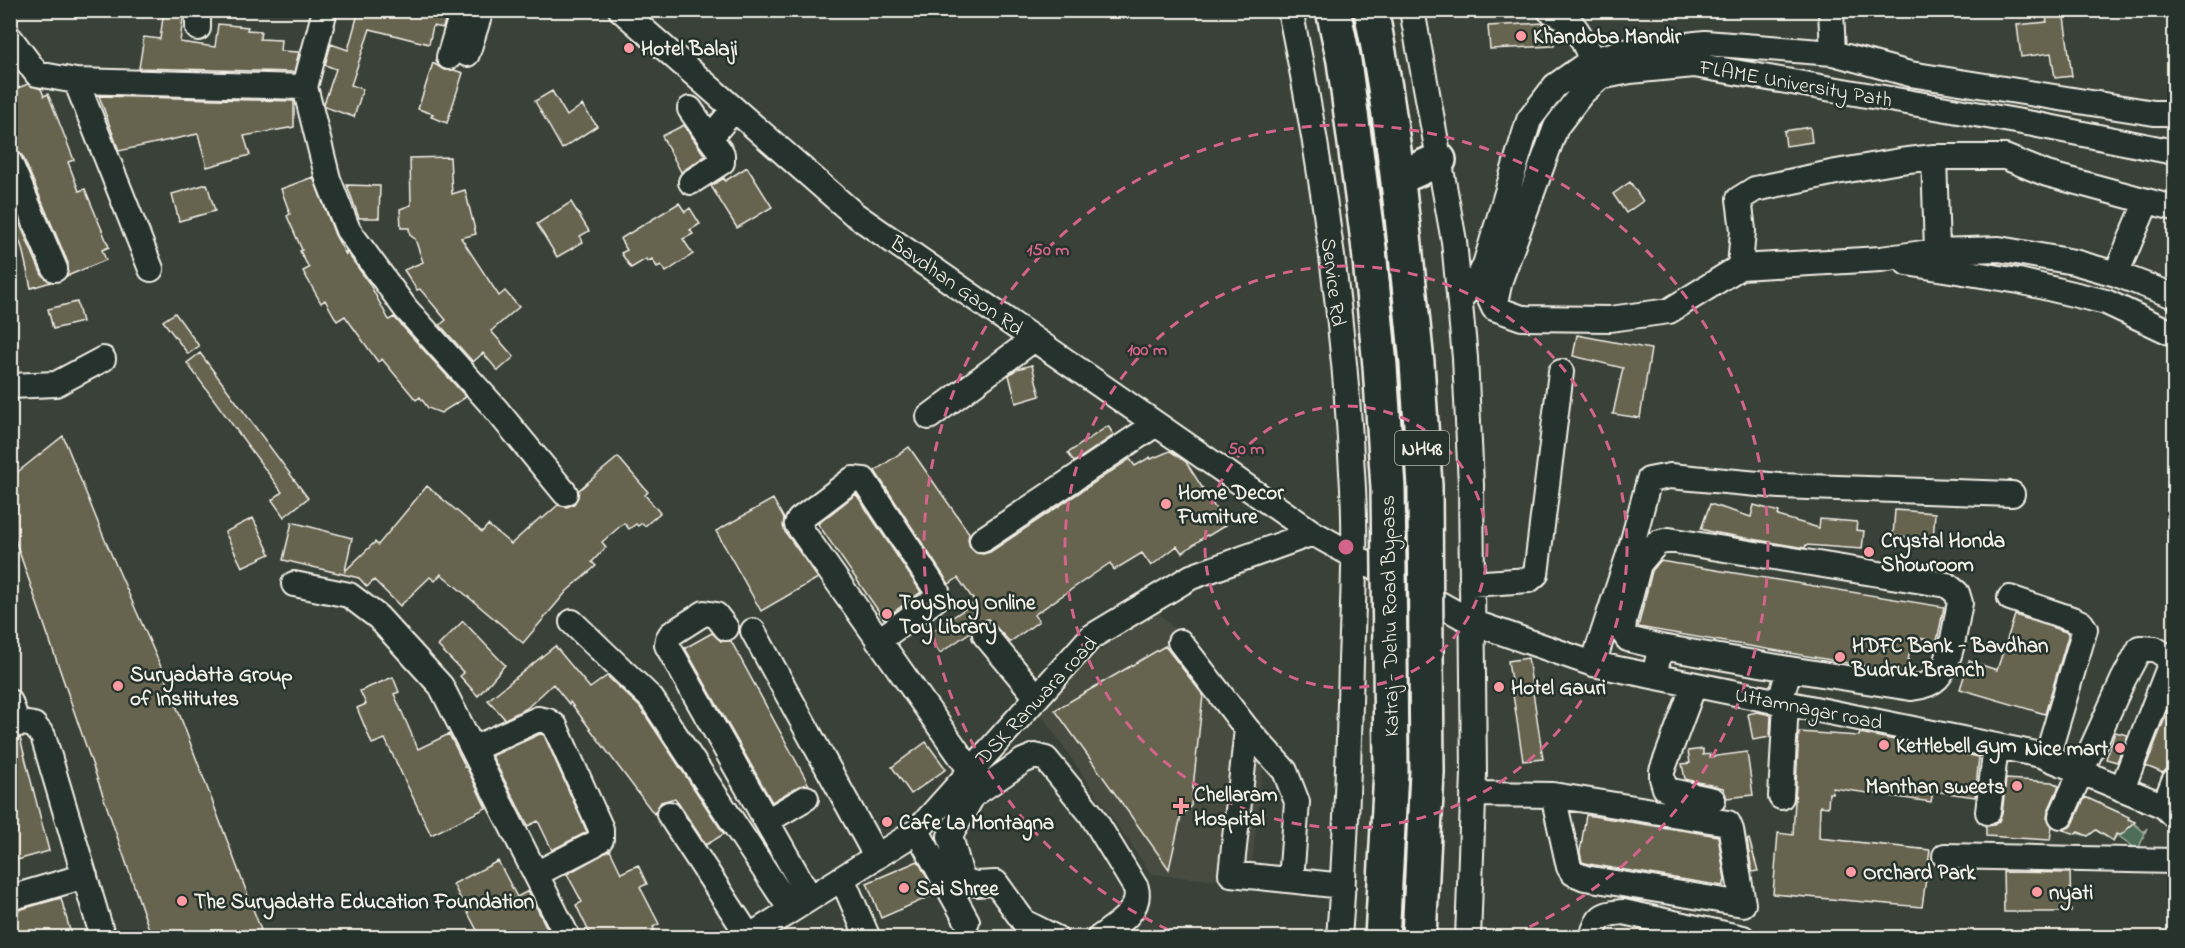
<svg xmlns="http://www.w3.org/2000/svg" width="2185" height="948" font-family="'Indie Flower',sans-serif">
<style>
.built{fill:#464b3f}
.green{fill:#4e6e58;stroke:#a1b0a0;stroke-width:1.5}
.building{fill:#666350;stroke:#f4f1e8;stroke-width:1.5}
.lines{fill:none;stroke-linecap:round;stroke-linejoin:round}
.minor-casing{stroke:#f4f1e8;stroke-width:28}
.highway-casing{stroke:#f4f1e8;stroke-width:38}
.minor{stroke:#26332d;stroke-width:24}
.highway{stroke:#26332d;stroke-width:33}
.highway-bridge-casing{stroke:#f4f1e8;stroke-width:38;stroke-linecap:butt}
.highway-bridge{stroke:#26332d;stroke-width:33}
.ring{fill:none;stroke:#d4648c;stroke-width:3;stroke-dasharray:10 8}
.poi-dot{fill:#ff9aa2;stroke:#26332d;stroke-width:2}
.labels{text-anchor:middle;stroke-width:5;stroke-linejoin:round;paint-order:stroke}
.shield{fill:#26332d;stroke:#b6b8b0;stroke-width:1.5}
.shield-label{font-size:20px;font-weight:bold;fill:#f4f1e8}
.poi-label{font-size:21px;font-weight:bold;fill:#f4f1e8;stroke:#26332d;text-anchor:start}
.street-label{font-size:21px;fill:#f4f1e8;stroke:#26332d}
.centre{fill:#d4648c;stroke:#26332d;stroke-width:3}
.ring-label{font-size:18px;text-anchor:middle;font-weight:bold;fill:#d4648c;stroke:#26332d;stroke-width:5;stroke-linejoin:round;paint-order:stroke}
</style>
<rect width="100%" height="100%" fill="#394138"/>
<filter id="ink" filterUnits="userSpaceOnUse"><feTurbulence type="fractalNoise" baseFrequency=".0167" numOctaves="2"/><feDisplacementMap in="SourceGraphic" scale="12" xChannelSelector="R" yChannelSelector="G"/><feConvolveMatrix kernelMatrix="1 2 1 2 8 2 1 2 1" color-interpolation-filters="sRGB"/></filter>
<g filter="url(#ink)">
<path class="built" d="M1156,608L1266,738L1250,884L1151,874L1038,710L1049,695L1103,648Z"/>
<path class="green" d="M2080,795L2123,814L2144,832L2147,828L2138,850L2117,835L2113,841L2096,830L2088,836L2063,830Z"/>
<path class="building" d="M164,10H184L180,42L215,47L218,24L248,27L247,30L261,31L260,39L281,40L280,51L299,52L294,72L139,68L144,37L160,39Z
M359,10H448L443,28L433,26L429,44L370,29L351,85L363,89L354,117L325,107L324,104L336,69L325,65L331,44L348,50Z
M2045,10H2063L2072,76L2055,78L2051,53L2021,57L2017,25L2047,22Z
M1544,23L1553,28L1554,46L1490,49L1488,26Z
M433,63L444,70H454L463,73L447,123L431,117L433,114L418,109Z
M28,84L41,89L44,96L48,94L74,160L68,162L79,191L85,189L109,247L102,250L106,260L67,276L68,263L23,157L19,152L10,147V91Z
M552,91L567,116L582,105L597,126L562,149L535,101Z
M99,96L294,101V127L244,136L250,155L207,167L198,134L119,151Z
M684,125L705,156L681,172L662,136Z
M1810,127L1812,142L1786,146L1784,131Z
M450,157L452,194L465,190L476,234L461,238L499,296L505,291L519,307L491,331L514,357L498,371L483,353L473,362L440,325L446,320L420,289L417,290L404,270L423,262L415,239L410,235L409,228H401L400,209L411,205L410,158Z
M747,167L772,207L737,228L711,186L724,178L725,181Z
M313,177L335,235L346,255V251L369,283L389,320L394,317L466,397L441,413L428,408L420,397L416,400L382,359L378,362L345,316L337,321L325,300L321,303L303,271L309,268L300,251L302,250L287,216L290,214L281,189Z
M1630,182L1643,201L1626,213L1613,194Z
M207,184L215,211L179,221L172,194Z
M347,185L380,186L379,218H359Z
M10,201L42,275L51,282L31,288L22,248L10,214Z
M571,202L589,231L580,236L583,242L557,257L537,224Z
M679,203L685,212L690,208L700,224L690,230L693,234L683,239L693,254L666,272L661,265L657,267L652,259L647,262L646,259L631,268L621,253L627,250L620,239Z
M77,302L82,322L53,329L48,309Z
M175,313L199,346L188,354L163,321Z
M1577,335L1651,349L1640,418L1613,414L1623,368L1573,356Z
M200,353L308,498L284,517L272,500L282,492L187,363Z
M1032,365L1040,396L1016,403L1009,375L1017,369Z
M1108,426L1114,435L1074,462L1068,453Z
M63,436L105,540L165,676L264,938H152L10,525V478Z
M909,447L969,533L968,540L970,547L976,553L983,554L990,552L1130,459L1135,466L1150,457L1151,459L1170,451L1186,462L1226,525L1208,536L1207,535L1182,553L1177,546L1151,566L1142,553L1114,570L1110,563L1034,615L1039,621L1010,642L988,619L976,624L972,631L940,653L927,635L975,602L958,578L949,584L875,471Z
M618,457L648,492L645,495L660,513L645,526L642,523L638,526L636,524L629,529L624,523L602,542L606,547L592,562L596,566L567,591L523,643L441,574L435,581L430,577L400,606L374,580L367,587L359,578L283,560L292,522L352,538L345,571L375,542L378,545L427,486L482,532L488,525L511,544L541,517L542,519L558,505L567,507L574,504L578,497L579,490Z
M856,494L921,592L884,619L818,524Z
M773,499L784,519L783,526L785,532L818,578L761,611L716,531Z
M1710,504L1751,517L1754,505L1779,512L1778,516L1819,528L1820,519L1857,522L1856,530L1864,531L1862,549L1806,545L1805,548L1712,532L1701,529Z
M1895,510L1935,513L1933,539L1893,536Z
M253,518L270,554L242,567L225,532Z
M1660,561L1944,607L1937,641L1912,637L1906,673L1638,627L1652,571Z
M2015,615L2069,633L2045,714L1960,689L1969,661L1997,670Z
M463,621L505,665L478,696L460,676L464,673L438,646Z
M712,633L721,641H731L809,785L799,786L772,802L685,648Z
M555,646L590,688L607,676L640,707L724,834L706,845L675,798L661,802L654,814L570,702L569,704L553,684L527,708L505,719L488,700Z
M1165,646L1203,695L1191,806L1181,816L1169,869L1055,710Z
M1528,658L1543,759L1523,761L1508,661Z
M393,677L399,692L394,694L418,749L449,734L465,766L464,767L467,768L486,808L431,835L385,739L372,744L357,708L366,704L360,691Z
M2175,693V767L2166,770L2163,773L2146,766Z
M1757,712L1771,715L1770,737L1753,740L1748,714Z
M1799,732L1859,736L1860,733L1979,757L1975,797L1933,791L1931,802L1833,788L1832,793H1829L1828,807L1820,806L1819,838L1930,850L1922,907L1773,894L1778,833L1793,835Z
M2115,732L2128,735L2117,762L2106,759Z
M540,734L544,735L587,832L552,850L538,821L528,826L492,756Z
M20,738L49,851L10,862V740Z
M926,742L946,769L911,794L892,767Z
M1703,749V755L1710,754V757L1747,752L1753,795L1727,798L1723,788L1685,779L1682,764L1690,763L1688,751Z
M2006,779L2052,782L2059,786L2048,811L2047,818L2052,826L2050,840L1986,836V826L1994,825L1999,821L2002,814Z
M2085,797L2129,817L2128,819L2135,822L2121,835L2116,834L2113,841L2096,830L2088,836L2078,832L2076,834L2063,830L2070,827L2074,822Z
M1586,815L1718,836L1725,880L1723,886L1589,864L1582,862L1580,852Z
M1749,839L1758,871L1752,872L1747,840Z
M610,850L621,873L638,865L647,884L640,887L659,924L653,927L658,938H592L576,905L582,902L567,874Z
M498,861L517,897L528,891L552,938H481L453,884Z
M918,861L936,894L881,918L867,883Z
M2003,872L2070,873L2071,912H2004Z
M61,898L72,938H23L22,932L16,933L11,912Z"/>
<g class="lines">
<g class="minor-casing">
<path id="minor" d="M198,10V28
M325,10L305,87L328,179L348,230L406,309L494,407L565,493
M621,10L854,214L1313,533
M1290,10C1323,167 1345,328 1353,488C1356,546 1353,604 1351,661C1349,754 1346,846 1339,938
M1412,10L1454,241L1465,358L1471,485L1474,773L1468,938
M1549,10C1576,20 1580,35 1592,60
M1831,10L1833,53
M10,38L37,74L76,81L305,87
M467,54L481,10
M449,57L463,10
M76,81L151,269
M690,109L710,138
M1934,157L1937,251
M10,163L55,269
M691,182L722,162V154L710,138L734,109
M1907,263L2019,281L2106,302L2174,334
M1740,267L1743,230L1739,199L1755,189L1836,172L1900,161L1934,157H2005L2047,174L2147,201
M2116,274L2147,201L2174,208
M1487,293L1494,308L1522,318L1610,319L1669,311L1740,267L1881,259L1937,251L1999,249L2074,262L2116,274L2174,296
M1461,298L1479,277L1485,265L1529,120L1555,86L1592,60L1624,52L1705,43L1833,53L1910,74L2154,113H2174
M1494,308L1500,280L1556,127L1582,93L1600,77L1630,71L1694,65L2033,124L2174,152
M10,386L56,384L103,359
M929,417L1034,339
M982,540L1156,424
M294,584L349,595L378,617L441,686L568,938
M1471,584L1529,580L1536,574L1561,372
M2010,598L2072,619L2081,623L2085,629L2047,757
M572,622L651,698L791,910
M726,628L716,615L704,613L671,634L668,639L667,645L810,898
M753,631L876,856
M985,635L1037,697
M878,641L936,599L937,591L864,480L853,479L799,520L797,524L971,771
M1180,642L1247,729L1285,771L1297,802L1291,880
M1661,647L1628,639L1623,632L1624,621L1639,564L1657,543L1669,540L1947,585L1957,593L1960,603C1955,624 1952,663 1937,678C1930,685 1921,687 1911,688L1789,669
M1657,663L1661,647L1789,669L1780,702
M1593,664L1631,548L1649,480L1670,476L1780,486L2012,494
M1694,685L1662,771V778L1665,788L1671,791L1713,800
M10,702L18,724
M10,726L22,723L34,725L43,736L103,938
M1247,729L1231,874L1343,886
M473,749L538,719L548,721L555,726L601,829V839L594,844L536,874
M2122,789L2171,662L2174,663
M1473,794L1553,795L1728,823L1731,830L1743,904L1585,878L1573,873L1569,867L1553,795
M1781,797L1786,703
M2164,806L2174,781
M1988,812L1996,746
M669,814L750,938
M2061,816L2123,680L2140,648L2155,649L2163,654
M767,821L806,798
M917,831L967,921
M1945,856L2174,861
M842,878L868,938
M10,898L85,876
M747,938L917,831L1091,637L1191,577L1313,533L1472,622L1593,664L2041,755L2164,806L2174,816
M1056,938L1024,922L996,883L976,884L968,882L961,876L950,836L973,795L1023,761L1035,756L1046,759L1091,814L1136,888C1142,911 1115,926 1099,938
M1592,938C1597,916 1602,914 1623,912L1743,938"/>
</g>
<g class="highway-casing">
<path id="highway" d="M1333,10L1344,61L1369,249
M1371,10C1387,88 1397,167 1405,245
M1398,178L1439,160
M1382,938L1391,771L1390,652
M1419,938L1427,772L1426,652"/>
</g>
<use href="#minor" class="minor"/>
<use href="#highway" class="highway"/>
<g class="highway-bridge-casing">
<path id="highway-bridge" d="M1405,245L1417,363L1425,486L1426,652
M1369,249L1380,366L1388,488L1390,652"/>
</g>
<use href="#highway-bridge" class="highway-bridge"/>
</g>
</g>
<g class="ring">
<circle cx="1346" cy="547" r="141"/>
<circle cx="1346" cy="547" r="281"/>
<path d="M1185 937A422 422 0 1 1 1507 937"/>
</g>
<g class="poi-dot">
<circle cx="1521" cy="36" r="6"/>
<circle cx="629" cy="48" r="6"/>
<circle cx="1166" cy="504" r="6"/>
<circle cx="1869" cy="552" r="6"/>
<circle cx="887" cy="614" r="6"/>
<circle cx="1840" cy="657" r="6"/>
<circle cx="118" cy="686" r="6"/>
<circle cx="1499" cy="687" r="6"/>
<circle cx="1884" cy="745" r="6"/>
<circle cx="2120" cy="748" r="6"/>
<circle cx="2017" cy="786" r="6"/>
<path d="M1178 797h6v6h6v6h-6v6h-6v-6h-6v-6h6z"/>
<circle cx="887" cy="822" r="6"/>
<circle cx="1851" cy="872" r="6"/>
<circle cx="904" cy="888" r="6"/>
<circle cx="2037" cy="892" r="6"/>
<circle cx="182" cy="901" r="6"/>
</g>
<g class="labels">
<rect class="shield" x="1395" y="431" width="54" height="34" rx="4.5"/>
<g class="shield-label">
<text x="1422" y="455">NH48</text>
</g>
<g class="poi-label">
<text x="1533" y="43">Khandoba Mandir</text>
<text x="641" y="55">Hotel Balaji</text>
<text x="1178" y="499">Home Decor<tspan x="1178" dy="24">Furniture</tspan></text>
<text x="1881" y="547">Crystal Honda<tspan x="1881" dy="24">Showroom</tspan></text>
<text x="899" y="609">ToyShoy Online<tspan x="899" dy="24">Toy Library</tspan></text>
<text x="1852" y="652">HDFC Bank - Bavdhan<tspan x="1852" dy="24">Budruk Branch</tspan></text>
<text x="130" y="681">Suryadatta Group<tspan x="130" dy="24">of Institutes</tspan></text>
<text x="1511" y="694">Hotel Gauri</text>
<text x="1896" y="752">Kettlebell Gym</text>
<text x="2108" y="755" text-anchor="end">Nice mart</text>
<text x="2005" y="793" text-anchor="end">Manthan sweets</text>
<text x="1194" y="801">Chellaram<tspan x="1194" dy="24">Hospital</tspan></text>
<text x="899" y="829">Cafe La Montagna</text>
<text x="1863" y="879">Orchard Park</text>
<text x="916" y="895">Sai Shree</text>
<text x="2049" y="899">nyati</text>
<text x="194" y="908">The Suryadatta Education Foundation</text>
</g>
<g class="street-label">
<text transform="translate(1796 83) rotate(10)" y="7">FLAME University Path</text>
<text transform="translate(1334 282) rotate(83)" y="7">Service Rd</text>
<text transform="translate(957 285) rotate(35)" y="7">Bavdhan Gaon Rd</text>
<text transform="translate(1389 616) rotate(-91)" y="7">Katraj - Dehu Road Bypass</text>
<text transform="translate(1036 700) rotate(-47)" y="7">DSK Ranwara road</text>
<text transform="translate(1809 708) rotate(11)" y="7">Uttamnagar road</text>
</g>
</g>
<circle cx="1346" cy="547" r="9" class="centre"/>
<g class="ring-label">
<text x="1048" y="255">150 m</text>
<text x="1147" y="355">100 m</text>
<text x="1246" y="454">50 m</text>
</g>
<rect width="2185" height="948" fill="none" stroke="#26332d" stroke-width="36"/>
<rect x="18" y="18" width="2149" height="912" fill="none" stroke="#f4f1e8" stroke-width="2" filter="url(#ink)"/>
</svg>
